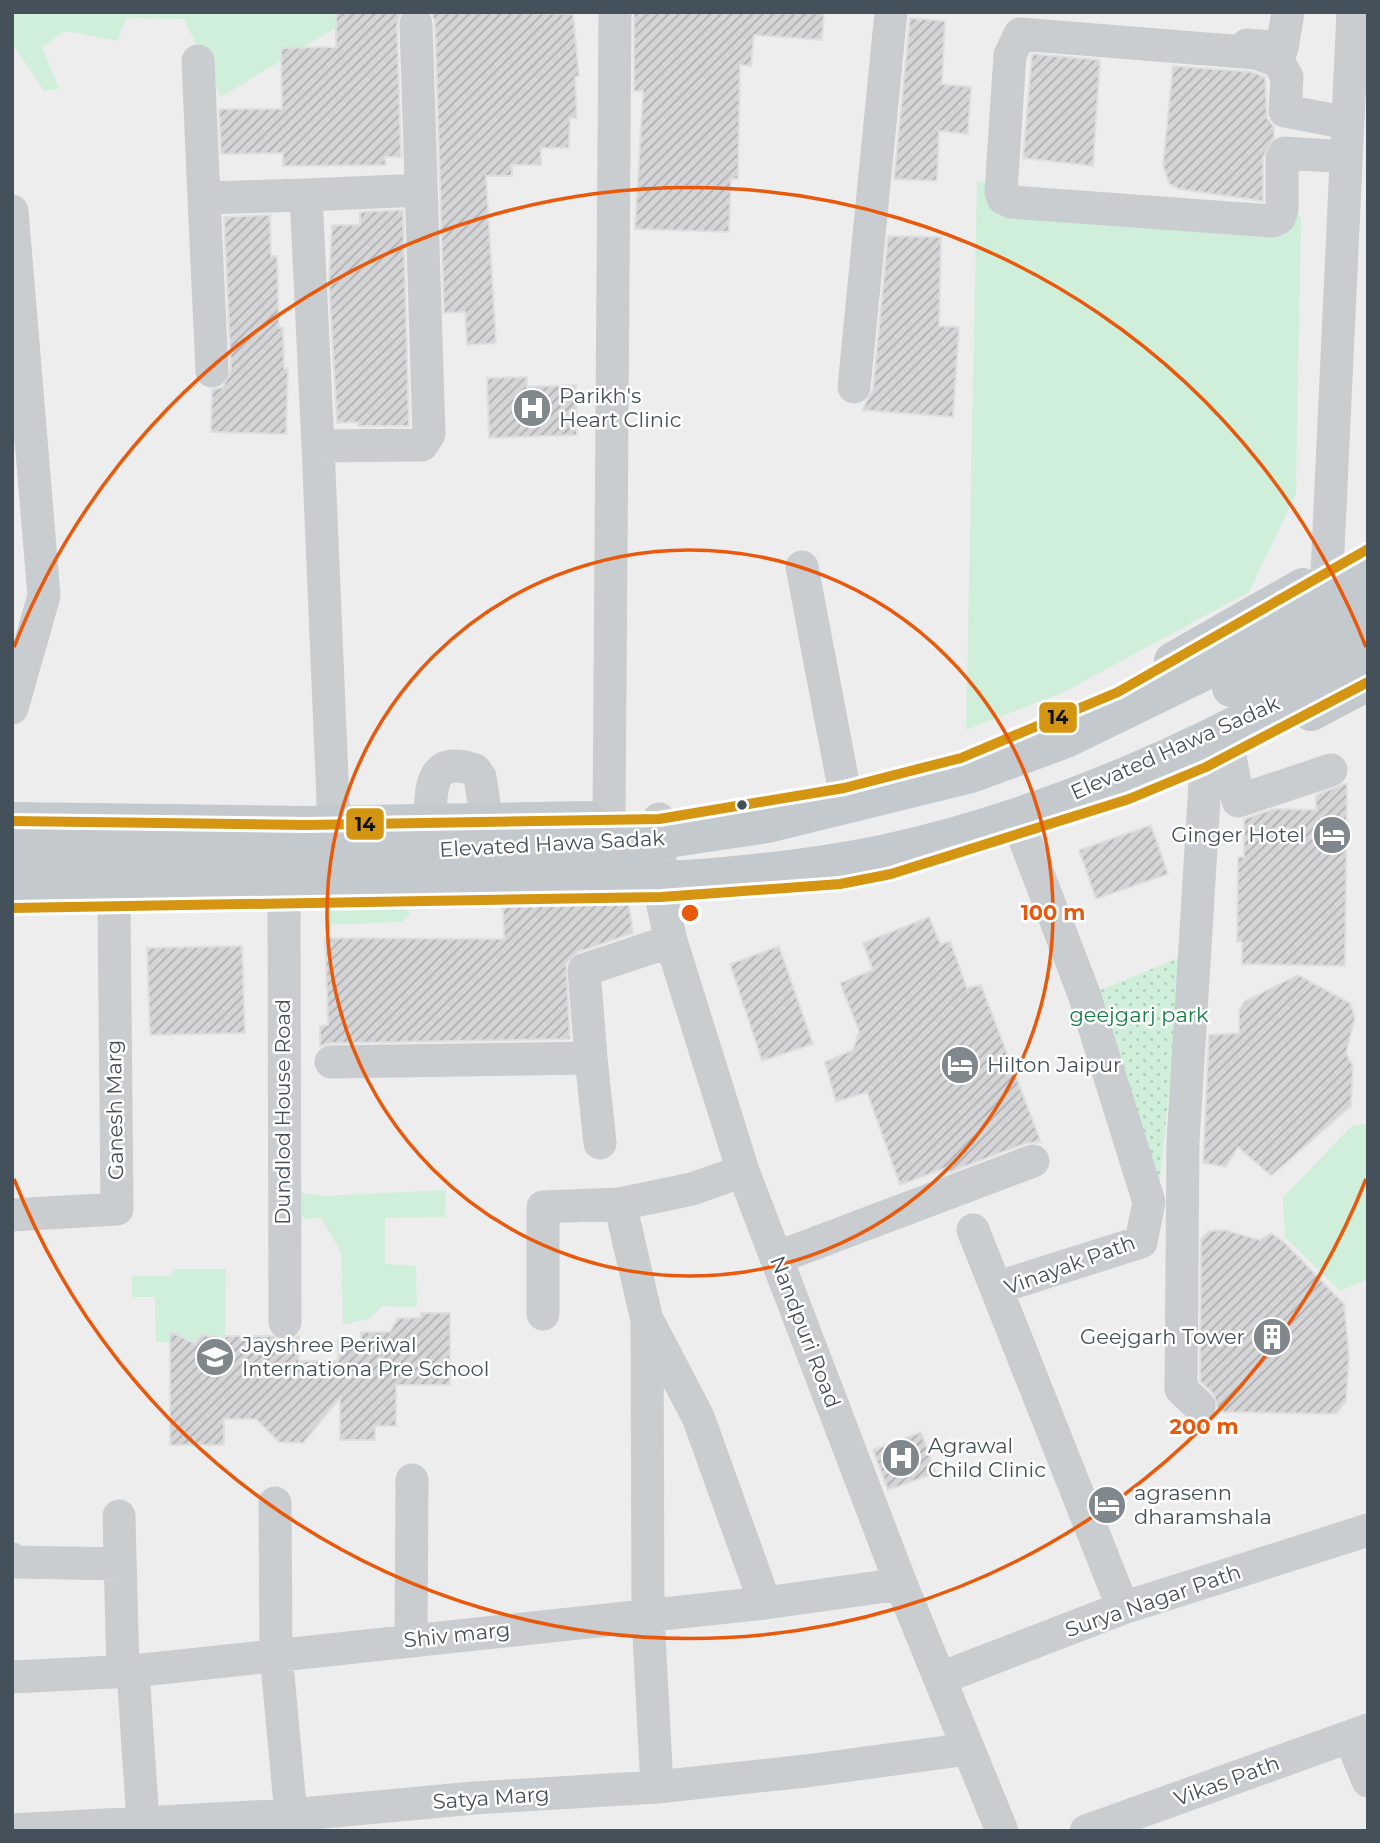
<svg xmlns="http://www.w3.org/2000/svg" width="1380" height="1843" font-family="Montserrat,sans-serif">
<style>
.grass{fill:#d0efda}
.park{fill:url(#park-dots)}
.building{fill:url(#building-hatch);stroke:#dfdfe0;stroke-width:2}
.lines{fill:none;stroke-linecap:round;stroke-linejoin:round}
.minor{stroke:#c9cdcf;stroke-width:33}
.major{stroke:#c4c9cd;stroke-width:38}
.bus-1-casing{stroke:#fff;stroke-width:16}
.bus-1{stroke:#d39512;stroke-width:10}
.ring{fill:none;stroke:#e8590c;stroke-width:3.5}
.bus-dot{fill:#44515a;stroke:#fff;stroke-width:2.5}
.labels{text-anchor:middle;stroke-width:5;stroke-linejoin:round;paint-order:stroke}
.poi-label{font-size:21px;fill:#44515a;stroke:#fff;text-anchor:start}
.street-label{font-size:21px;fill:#44515a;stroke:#fff}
.park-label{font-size:21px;fill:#137e43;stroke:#fff}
.centre{fill:#e8590c;stroke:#fff;stroke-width:3.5}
.ring-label{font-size:21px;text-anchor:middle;font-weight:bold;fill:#e8590c;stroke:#fff;stroke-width:5;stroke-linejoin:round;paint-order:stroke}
.line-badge{stroke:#fff;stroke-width:2.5}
.pale-badge-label{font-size:19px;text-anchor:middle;font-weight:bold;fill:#111}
</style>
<defs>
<pattern id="park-dots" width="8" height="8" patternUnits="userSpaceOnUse" patternTransform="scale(1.75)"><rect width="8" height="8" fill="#d0efda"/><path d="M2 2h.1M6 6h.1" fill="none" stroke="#b4cfbd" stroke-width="1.8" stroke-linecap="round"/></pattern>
<pattern id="building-hatch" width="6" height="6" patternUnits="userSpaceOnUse" patternTransform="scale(1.75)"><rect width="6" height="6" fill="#d5d5d7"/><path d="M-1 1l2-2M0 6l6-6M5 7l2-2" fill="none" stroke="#aeafb1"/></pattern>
</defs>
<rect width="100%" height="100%" fill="#eeeded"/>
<path class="grass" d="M12,12H362L221,97L184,19L126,18L118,41L65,31L42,47L59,88L44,91L12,43Z
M977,181L1301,216L1296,494L1249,592L1064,692L966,730Z
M404,905L410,914L402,922L325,925V906Z
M1368,1124V1279L1340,1291L1285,1237L1283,1197L1353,1125Z
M446,1190L445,1217L385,1218V1264L416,1266L417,1307L382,1306L371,1318L343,1325L341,1252L321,1218L304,1219L295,1205V1191L320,1196Z
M173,1269H226L225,1341H212L201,1334L197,1347L173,1337L170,1343L156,1342L155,1297H132V1276H171Z"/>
<path class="park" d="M1183,956L1159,1189L1093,993Z"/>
<path class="building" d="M336,12H401L397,25L401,157H385L386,165L283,166V153L221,154L219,109H282L281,48L336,47Z
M431,12L573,14L579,76L575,77L577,118H570L569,148H541V165H512V176H486L496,343L467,345L465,312L444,313L435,23Z
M634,12H824L822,40L754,35L751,66L740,65L738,179H731L729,232L635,229L643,91H634Z
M910,18L945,21L942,84L971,87L968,134L939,131L937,181L894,179Z
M1032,54L1100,60L1093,166L1023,158Z
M1173,66L1252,72L1265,77L1267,118L1274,127V138L1263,157V201L1179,189L1169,184L1163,165Z
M403,210L409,426H358V422L337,423L329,282L332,225H360V212Z
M270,215L271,256H277L279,328H283L284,368H288L286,434L211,432L212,390L223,387L231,370L224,217Z
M888,236L941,237L939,326L959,327L953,417L862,410L873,389Z
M527,377V387L576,385L577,435L489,438L487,378Z
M1344,784H1347L1345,966L1242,964V942H1237L1238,857H1244V819L1274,809L1316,810V795Z
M1151,825L1168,874L1096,899L1079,850Z
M629,904L633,933L578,952L566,963L570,1039L331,1043L320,1046V1026L328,1025L325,938L504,939L503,907Z
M929,917L941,945L950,941L967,988L981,985L1041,1142L1026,1143L950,1172L948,1167L900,1185L867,1092L836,1102L825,1062L853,1050L859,1031L840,983L873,970L863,943Z
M242,946L245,1033L150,1035L147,948Z
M779,946L813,1044L762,1061L730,964Z
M1298,975L1350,1003L1355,1017L1346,1053L1353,1066L1351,1106L1271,1176L1238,1147L1226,1167L1203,1163L1209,1035L1239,1033V1010L1245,1001Z
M1224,1230L1260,1240L1271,1233L1284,1242L1344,1304L1349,1357L1346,1401L1336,1414L1223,1412L1218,1409L1213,1393L1200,1381L1201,1239L1209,1231Z
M421,1313H450V1385H396V1426H375V1440H340V1398L303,1443L279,1442L256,1419H224V1445H170V1331L195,1344L201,1334L225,1340V1336H273L286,1341L299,1336V1361H338V1341H361V1332H390L398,1318H421Z
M921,1432L936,1473L888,1490L873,1450Z"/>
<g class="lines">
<path class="minor" d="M1247,45L1282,48L1288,12
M198,61L204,198L306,195L318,446L422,445L429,434L416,24
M1346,157L1285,153L1282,158V210L1279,218L1272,221L1011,202L1003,198L1001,192L1010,55L1020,34L1256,53L1278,61L1287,77L1285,111L1348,123
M306,195L421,190
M204,198L212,371
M12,211L44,596L12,708
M854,387L891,12
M318,446L334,825
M802,567L844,788
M1327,573L1353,12
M1230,755L1238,801L1331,770
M609,819L615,12
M659,819L661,897L671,941L743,1171L901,1584L1002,1831
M430,823C431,791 428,754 475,770L480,777L487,822
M1023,835L1084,994L1149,1202L1141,1242L996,1288L1123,1608
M284,902L285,1322
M591,1058L600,1143
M331,1062L591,1058L584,970L671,941
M12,1215L117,1209L114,906
M973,1230L996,1288
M776,1258L1033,1161
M543,1314V1207L620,1204
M650,1325L698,1417L765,1603
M1199,1406L1181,1389L1183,1142L1206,767
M275,1503L276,1654L291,1815
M119,1516L123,1672
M12,1559L16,1562L120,1564
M411,1640L412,1480
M133,1671L143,1822
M12,1677L133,1671L765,1603L901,1584
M941,1678L1123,1608L1368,1530
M1350,1737L1368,1781
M657,1787L648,1616L647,1320L620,1204L692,1189L743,1171
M12,1830L291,1815L474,1798L657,1787L806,1771L968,1749
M1086,1831L1368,1730"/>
<path class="major" d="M1173,661L1303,587
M1231,688L1288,659L1368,607
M1311,712L1368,682
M12,821L306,825L588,820
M12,856L516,849L634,844L767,824L971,774L1066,739L1257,646L1368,568
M12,892L686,879C753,874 820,867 886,853C1050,817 1228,740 1368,648"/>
<g class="bus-1-casing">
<path id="bus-1" d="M12,821L306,825L659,819L844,788L961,758L1118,692L1368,549
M12,908L661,897L840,884L891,874L1129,799L1206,767L1368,682"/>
</g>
<use href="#bus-1" class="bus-1"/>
</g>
<g class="ring">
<circle cx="690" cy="913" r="363"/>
<path d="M1366 1179A727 727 0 0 1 14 1179M14 647A727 727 0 0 1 1366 647"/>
</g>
<defs>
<g id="hospital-disc" transform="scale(2.0125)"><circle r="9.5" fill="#80888d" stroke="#fff"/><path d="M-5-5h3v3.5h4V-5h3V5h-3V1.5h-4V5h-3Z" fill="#fff"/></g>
<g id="hotel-disc" transform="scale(2.0125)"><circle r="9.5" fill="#80888d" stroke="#fff"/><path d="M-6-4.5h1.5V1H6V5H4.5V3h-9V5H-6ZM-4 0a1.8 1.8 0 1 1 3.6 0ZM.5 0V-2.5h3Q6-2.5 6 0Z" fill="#fff"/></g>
<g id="building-disc" transform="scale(2.0125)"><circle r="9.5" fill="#80888d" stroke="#fff"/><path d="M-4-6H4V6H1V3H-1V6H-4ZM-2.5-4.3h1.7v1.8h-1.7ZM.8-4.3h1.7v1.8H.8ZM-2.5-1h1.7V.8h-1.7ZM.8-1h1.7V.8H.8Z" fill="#fff"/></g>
<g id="school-disc" transform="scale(2.0125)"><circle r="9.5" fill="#80888d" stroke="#fff"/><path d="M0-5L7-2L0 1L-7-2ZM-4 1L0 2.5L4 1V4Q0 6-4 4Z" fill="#fff"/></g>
</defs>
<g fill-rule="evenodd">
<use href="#hospital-disc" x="532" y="408"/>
<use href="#hotel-disc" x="1332" y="835"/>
<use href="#hotel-disc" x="960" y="1065"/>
<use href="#building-disc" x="1272" y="1337"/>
<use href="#school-disc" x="215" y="1357"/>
<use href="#hospital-disc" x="901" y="1458"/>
<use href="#hotel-disc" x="1107" y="1505"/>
</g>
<circle class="bus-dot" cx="742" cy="805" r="6"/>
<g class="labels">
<g class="poi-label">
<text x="559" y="403">Parikh's<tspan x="559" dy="24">Heart Clinic</tspan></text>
<text x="1305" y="842" text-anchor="end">Ginger Hotel</text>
<text x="987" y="1072">Hilton Jaipur</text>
<text x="1245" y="1344" text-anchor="end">Geejgarh Tower</text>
<text x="242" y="1352">Jayshree Periwal<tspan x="242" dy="24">Internationa Pre School</tspan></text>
<text x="928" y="1453">Agrawal<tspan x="928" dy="24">Child Clinic</tspan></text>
<text x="1134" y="1500">agrasenn<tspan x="1134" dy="24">dharamshala</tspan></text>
</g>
<g class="street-label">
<text transform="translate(1175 748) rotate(-24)" y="7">Elevated Hawa Sadak</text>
<text transform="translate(552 844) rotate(-3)" y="7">Elevated Hawa Sadak</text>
<text transform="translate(115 1110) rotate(-91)" y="7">Ganesh Marg</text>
<text transform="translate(283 1112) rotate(-90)" y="7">Dundlod House Road</text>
<text transform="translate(1070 1265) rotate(-20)" y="7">Vinayak Path</text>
<text transform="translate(805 1332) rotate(69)" y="7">Nandpuri Road</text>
<text transform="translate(1153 1601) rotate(-19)" y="7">Surya Nagar Path</text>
<text transform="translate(457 1635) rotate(-6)" y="7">Shiv marg</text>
<text transform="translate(1227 1781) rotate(-20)" y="7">Vikas Path</text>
<text transform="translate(491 1798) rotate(-4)" y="7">Satya Marg</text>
</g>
<g class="park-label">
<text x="1139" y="1022">geejgarj park</text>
</g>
</g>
<circle cx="690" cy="913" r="10" class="centre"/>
<g class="ring-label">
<text x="1053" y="920">100 m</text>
<text x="1204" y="1434">200 m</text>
</g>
<g class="line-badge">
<rect x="1038" y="701" width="40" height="33" rx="7" fill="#d39512"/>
<rect x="345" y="807" width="40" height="34" rx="7" fill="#d39512"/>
</g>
<g class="pale-badge-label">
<text x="1058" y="724">14</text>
<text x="365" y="831">14</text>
</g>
<rect width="1380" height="1843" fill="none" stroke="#44515a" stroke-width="28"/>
</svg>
